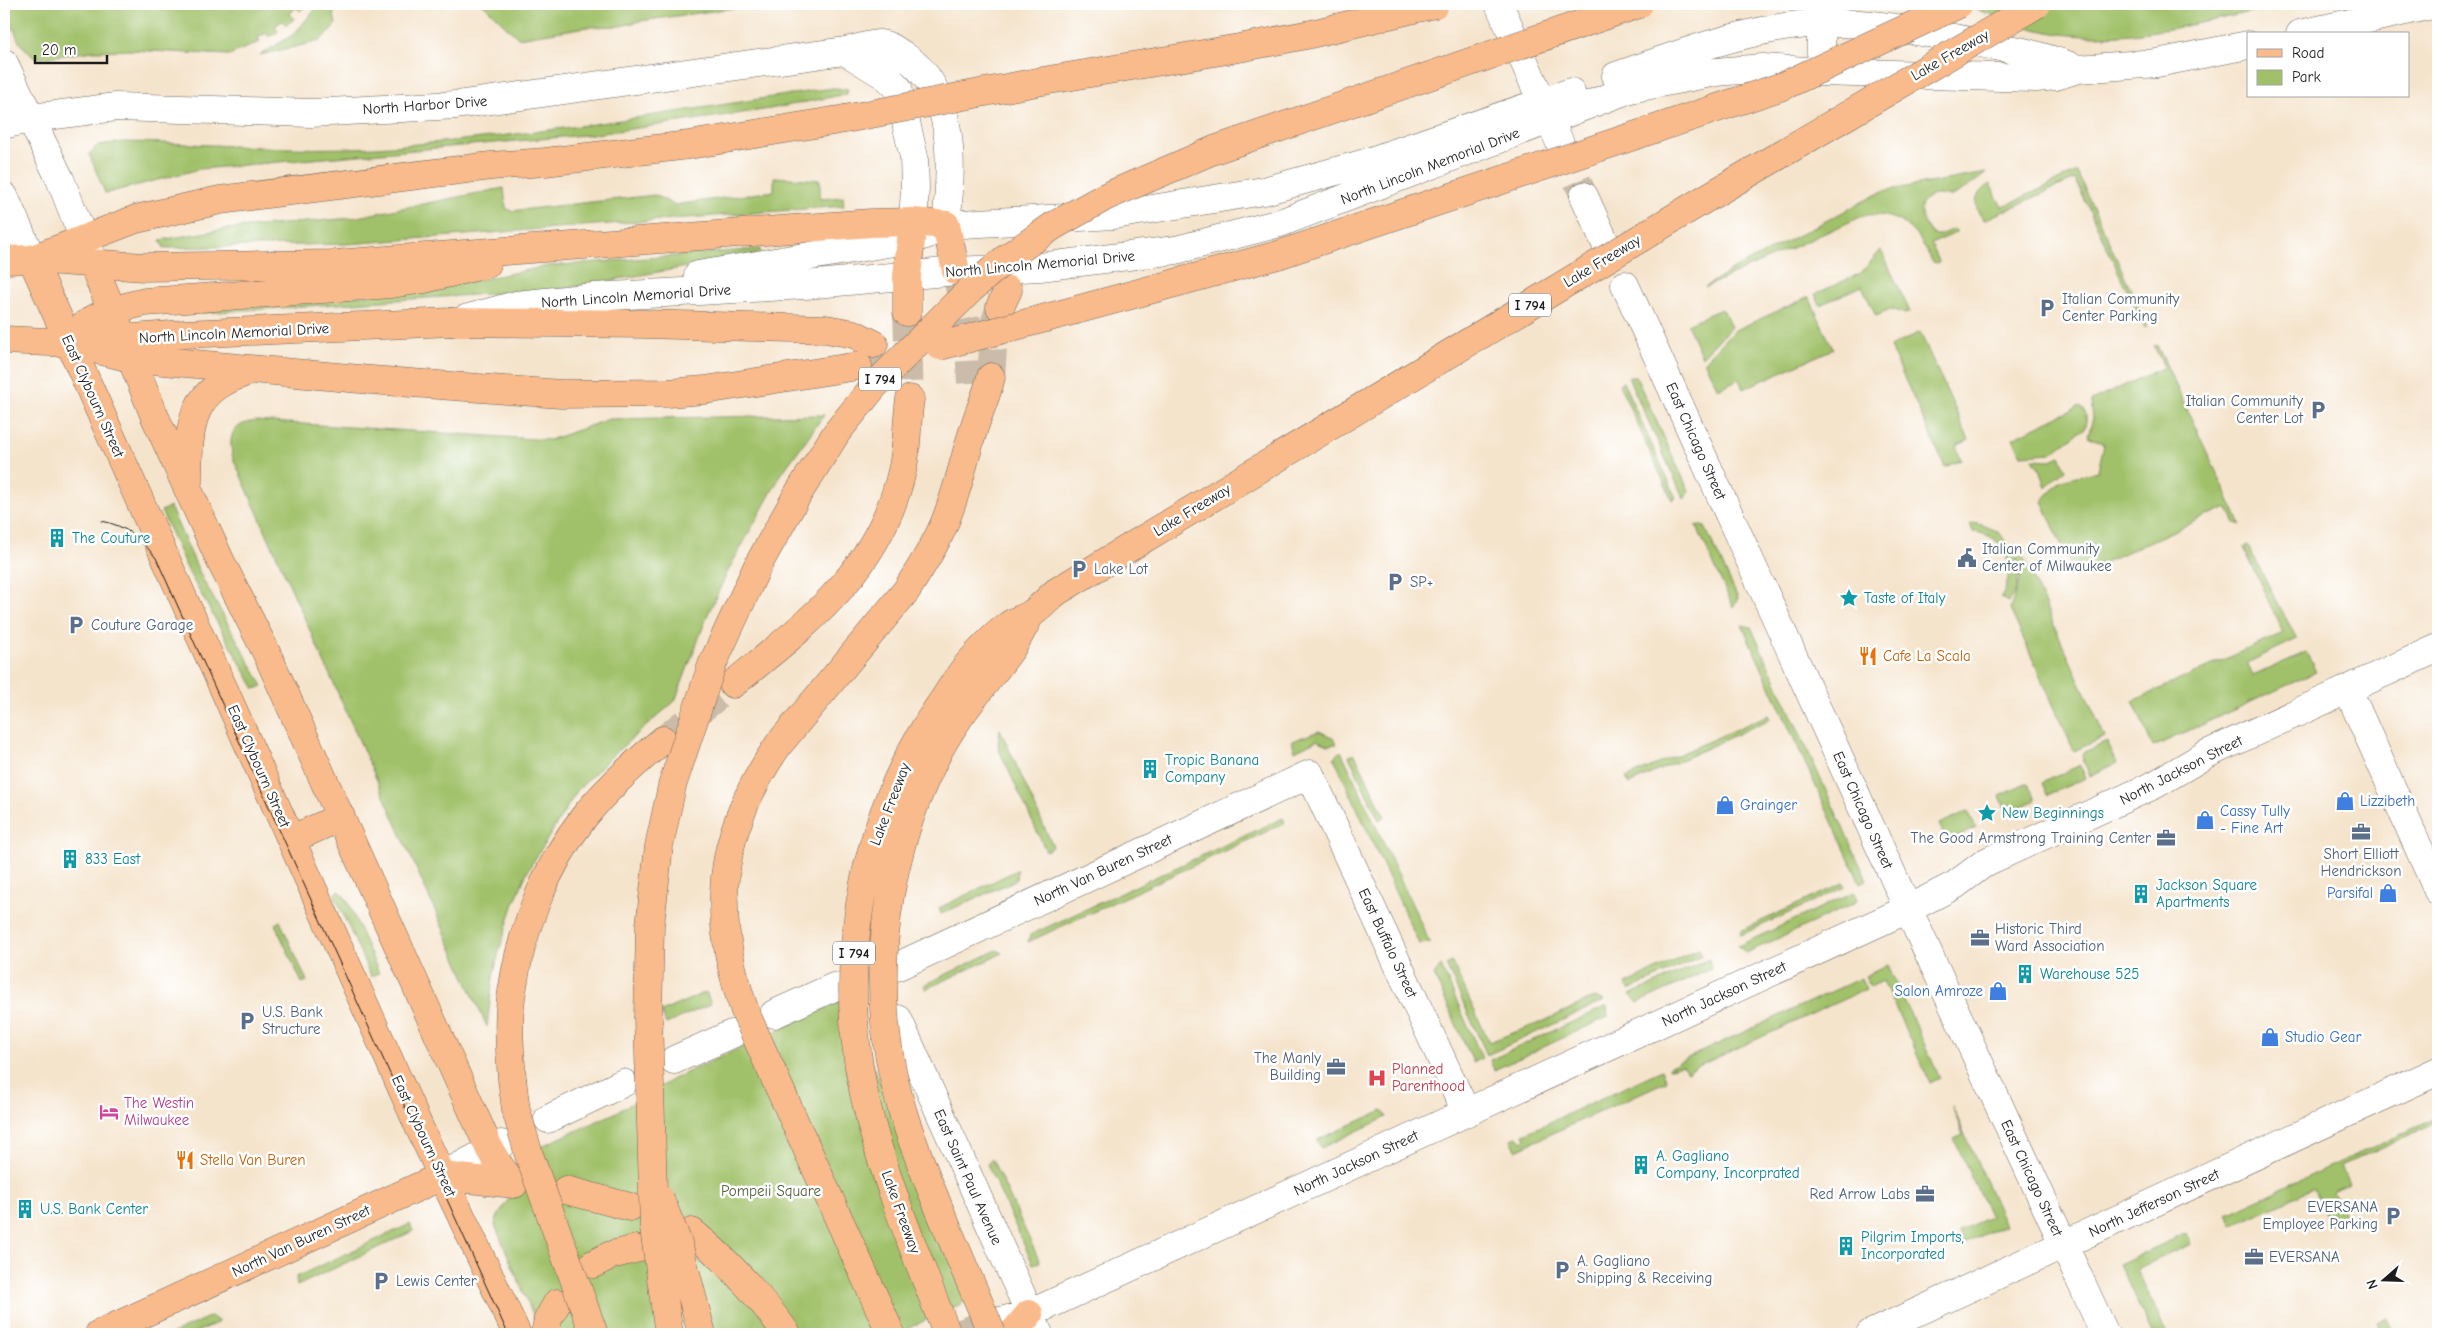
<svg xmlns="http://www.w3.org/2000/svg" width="2442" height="1338" font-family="'Comic Neue',sans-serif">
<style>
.green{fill:#a0c169;stroke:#5e6e42}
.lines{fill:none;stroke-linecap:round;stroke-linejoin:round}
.minor-tunnel{stroke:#cabca9;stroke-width:28;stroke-dasharray:28 14;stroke-linecap:butt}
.highway-tunnel{stroke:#cabca9;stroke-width:28;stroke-dasharray:28 14;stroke-linecap:butt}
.minor-casing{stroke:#68625a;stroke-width:29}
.major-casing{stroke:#68625a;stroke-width:29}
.highway-casing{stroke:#68625a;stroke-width:29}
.minor{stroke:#fff;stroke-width:28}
.major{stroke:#fabb8c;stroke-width:28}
.highway{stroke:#fabb8c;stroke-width:28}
.tram{stroke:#1c1c1c;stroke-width:1}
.highway-bridge-casing{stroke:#68625a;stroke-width:29;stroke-linecap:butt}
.highway-bridge{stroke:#fabb8c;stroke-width:28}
.labels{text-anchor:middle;stroke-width:5;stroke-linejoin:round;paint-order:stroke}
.shield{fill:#fff;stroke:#606060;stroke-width:1}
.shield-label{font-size:14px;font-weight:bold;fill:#1c1c1c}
.street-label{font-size:15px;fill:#1c1c1c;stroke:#fff}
.service-label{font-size:15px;fill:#4e5e75;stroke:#fff;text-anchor:start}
.culture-label{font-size:15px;fill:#0d838f;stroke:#fff;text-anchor:start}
.food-label{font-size:15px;fill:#c56008;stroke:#fff;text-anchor:start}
.shop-label{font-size:15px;fill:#366cbe;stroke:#fff;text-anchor:start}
.health-label{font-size:15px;fill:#be3a42;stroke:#fff;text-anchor:start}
.hotel-label{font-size:15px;fill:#b23c85;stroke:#fff;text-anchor:start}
.park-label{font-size:15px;fill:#515e3b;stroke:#fff}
</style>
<rect width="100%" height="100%" fill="#fff"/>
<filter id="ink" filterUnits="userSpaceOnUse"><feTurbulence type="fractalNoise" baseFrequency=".02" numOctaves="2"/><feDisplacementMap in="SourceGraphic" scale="10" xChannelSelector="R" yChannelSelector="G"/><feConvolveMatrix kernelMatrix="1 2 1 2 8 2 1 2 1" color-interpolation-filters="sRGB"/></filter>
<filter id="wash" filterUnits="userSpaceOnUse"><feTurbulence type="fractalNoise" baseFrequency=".0096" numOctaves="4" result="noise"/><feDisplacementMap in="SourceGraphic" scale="20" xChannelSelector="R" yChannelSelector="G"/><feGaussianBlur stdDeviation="1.12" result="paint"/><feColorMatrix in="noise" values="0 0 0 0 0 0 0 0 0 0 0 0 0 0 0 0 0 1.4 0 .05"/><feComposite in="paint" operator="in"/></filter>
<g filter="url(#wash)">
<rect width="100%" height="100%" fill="#f5e4cc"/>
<path class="green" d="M4,4H306L300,11L296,7L290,14L294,19L286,25L282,21L275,26L278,32L269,37L267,33L258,37L260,42L229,55L131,50L93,51L43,58L33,57L19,42Z
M320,4H340L333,11L336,24L320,41L260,55L294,34Z
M483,4H762L641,21L620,26L587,27L518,38Z
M1953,4H2285C2212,20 2122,46 2048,32C2015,26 1986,10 1953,4Z
M833,88L848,89L847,94L770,109L596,134L200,169L107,193H105L89,154L98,145L123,142C208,143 291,152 376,147C529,138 681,110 833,88Z
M2077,172L2147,325V327H2144L2075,179L1984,220C1971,206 1975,192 1990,184L2002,207Z
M1986,173C1984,176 1955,196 1951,196C1946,197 1940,194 1935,195C1911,201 1922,223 1933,235H1940L1953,229L1958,232L1931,244L1939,261L1938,263L1932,262C1919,232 1900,212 1865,215L1705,287L1734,269L1883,191Z
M774,177L820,180V199L843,197L844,206L347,244L164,248L160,240L226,229L352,218L504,188L506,208L511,211L655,195L674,205L774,191Z
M760,249V254L562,289L202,313L203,309L427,290L548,266Z
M1881,250L1910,312L1905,314L1893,309L1876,316L1862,286L1820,305L1815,294L1861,273Z
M1809,297L1833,349L1743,389L1739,379L1718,389L1704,361L1733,331Z
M1721,309L1724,311L1731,327L1702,357L1687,324Z
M1920,332L1969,440L1956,446L1961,460L1945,467L1890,347Z
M2157,345L2241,525L2235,523L2227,507L2075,575L2042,501L2061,480L2098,471L2104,444L2088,436L2093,418L2091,401L2164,367L2154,346Z
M1628,377H1636L1689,491L1684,499Z
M1623,382L1676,498L1672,500L1619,384Z
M2080,406C2088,412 2087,421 2084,429L2051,453L2021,455L2013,438Z
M824,415L782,473L729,569L708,614L675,701L614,754L577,791L527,872L513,906L499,951L493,977L487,1027L233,458C228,437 231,424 256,421L550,440L609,419Z
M2060,456L2066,469L2056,477L2046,488L2041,471L2033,459L2051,460Z
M170,507L202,578L263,686L255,689L189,573L161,511Z
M1973,523C1982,525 1991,527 1999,533C2018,549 2026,582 2008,602L2001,598C2017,571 2008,534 1973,532L1970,524Z
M1696,525L1705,527L1738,598L1733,607Z
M2248,546L2297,639L2247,663L2253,676L2306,652L2316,672L2153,747L2133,701L2283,633L2244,548Z
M2022,555L2105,737L2074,751L2010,609L2020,579L2017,557Z
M1742,625L1751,627L1867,880L1860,883Z
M1768,715L1770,719L1629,784L1626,778Z
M1000,729L1052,844L1053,847L1046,851L1000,752L998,744Z
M1319,731L1332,737L1337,744L1328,745L1317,740L1295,751L1292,741Z
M2107,742L2117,763L2090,776L2082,757L2085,752Z
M1341,751L1430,943L1419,944L1334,758Z
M1355,754L1385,817L1379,820L1349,756Z
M2080,765L2086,778L2047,795L2042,783Z
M2028,783L2036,800L2007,813L2000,796Z
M1968,811L1976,828L1947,841L1939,824Z
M1283,818L1285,823L1028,942L1030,935Z
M1017,870L1016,880L941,914L939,908Z
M1843,883L1845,887L1741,935L1740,931Z
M340,891L347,900L379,973L371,977L334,894Z
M1854,892L1857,901L1845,908L1746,953L1738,946Z
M280,921L307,981L302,983L275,924Z
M1699,949L1702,956L1629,990L1626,984Z
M997,950L1003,953L926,989L924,985Z
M1709,959L1711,969L1638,1003L1630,995Z
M1452,962L1489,1042L1542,1022L1595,997L1604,1001L1487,1055L1446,965Z
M1888,965L1940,1078L1930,1083L1883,981L1870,987L1865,976Z
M1441,966L1482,1058L1473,1062L1434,975Z
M1861,978L1866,989L1694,1068L1687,1072L1682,1065L1669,1069L1668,1067Z
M706,992L711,1004L666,1024L661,1012Z
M844,1000L976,1295L974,1298L896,1334H541L495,1225L497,1218L540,1147L615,1113L675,1078Z
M1607,1006L1608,1017L1494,1070L1490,1060Z
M1662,1070L1667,1081L1516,1150L1511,1139L1518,1136L1522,1141L1526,1139L1524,1134Z
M1952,1106L2005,1225L1964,1244L1958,1231L1990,1217L1954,1139L1963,1135Z
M1383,1110L1387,1117L1321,1148L1317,1140Z
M2438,1117V1122L2341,1166L2349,1184L2333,1192L2345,1217L2330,1224L2313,1188L2232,1226L2227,1214Z
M992,1159L1040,1262L1033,1264L987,1164Z
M410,1224L413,1231L297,1286L296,1277Z
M2187,1233L2191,1244L2137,1269L2167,1334H2152L2119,1264Z
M211,1316L219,1322L192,1334H171Z
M2387,1318L2394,1334H2382L2377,1323Z"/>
</g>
<g filter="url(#ink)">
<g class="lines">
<path class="minor-tunnel" d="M1560,143L1584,196
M959,1334L976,1327L1000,1321"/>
<path class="highway-tunnel" d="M957,278L968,327L971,383
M907,312L910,399
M858,366L915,352
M991,377L995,321L999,310
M663,740L733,684"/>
<g class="minor-casing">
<path id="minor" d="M1499,4L1560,143
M1821,23V53
M2300,34L2437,4
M845,51L887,77L898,88L914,157L915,188L913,222
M4,63L60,179L92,260
M1616,76C1671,57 1726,36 1784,27C1840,17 1898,27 1954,38C1997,46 2037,53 2078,69
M4,125L32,118L116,107L311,113L456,105L845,51C856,49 868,45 879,44C888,44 897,51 903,55C958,90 952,169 946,225
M4,196L32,259
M1584,196L1605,242
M698,275L911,239L926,235L946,225L1114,215L1264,191L1362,164L1571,92
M1625,285L1908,909L2105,1334
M465,319L516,305L594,297L805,285L956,271L1040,267L1176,250L1280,223L1630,89L1716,72L1763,68L1819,72L2036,78L2056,76L2078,69L2157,63L2248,45
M2348,690L2438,891
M896,967L1310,774L1466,1112
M774,1014L834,987
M898,1019L1039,1334
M674,1060L732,1034
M548,1119L623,1083
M442,1176L501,1144
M1000,1321L1029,1314L1908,909L1955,885L1986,862L2156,784L2207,754L2438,648
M1870,1334L2438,1071"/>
</g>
<g class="major-casing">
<path id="major" d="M32,259L420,1129L517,1334
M4,260L32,259L144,267L335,264L871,223L913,222L946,225
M93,264L155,417L221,562L268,656L490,1150L500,1167L514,1184
M4,340L70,343L184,334L451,322
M70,343C85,315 116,309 145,302L391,284L425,279L487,264
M188,482C189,422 189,389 253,370
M292,839L341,817
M442,1176L514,1184
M566,1190L630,1207
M692,1232C729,1262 759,1295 787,1334
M593,1264L611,1255L635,1249
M99,1334L442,1176
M545,1334L548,1319L557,1303"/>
</g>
<g class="highway-casing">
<path id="highway" d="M946,225L956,271
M32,259L136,219L220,200L491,166L545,162L689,145L845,119
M1000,307L1008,290
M1076,310L1278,255
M907,312V276L913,222
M451,322L643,324L826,329L854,334L874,344
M70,343L130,358L371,380L561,394L668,393L705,390L858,366
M733,684C808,623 879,571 902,471C908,447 906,423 910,399
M746,1014C709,912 717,833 779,744L906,591C918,572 931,552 941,531C956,499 963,462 974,428C979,411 987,395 991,377
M773,1074L891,1334
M512,1079C510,1051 507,1020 512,992C521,930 546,866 584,817C607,788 635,763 663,740
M1012,1334L1029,1314"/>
</g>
<use href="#minor" class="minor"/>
<use href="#major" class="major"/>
<use href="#highway" class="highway"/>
<path class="tram" d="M102,521C127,526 141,539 156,558L508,1334"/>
<g class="highway-bridge-casing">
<path id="highway-bridge" d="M845,119L1037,82L1239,48L1311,34L1435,4
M1278,255L1783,86L1959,4
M940,346L1076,310
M746,1014L773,1074
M512,1079L516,1110L529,1155L594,1334
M660,1199L678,1243L702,1334
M669,1334L654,1228L648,1017L650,925L659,846L672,786L712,665L758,565L799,492L837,432L875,385L971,289L1004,260L1053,226L1105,197L1214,150L1639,4
M947,1334C920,1263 889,1192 870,1119C833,979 857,826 939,706C949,692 958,675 970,662C982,649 994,635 1009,625C1015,620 1024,619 1031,614C1040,608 1048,599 1056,592L1710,196L2037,4
M992,1334C964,1265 931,1196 907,1125C866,1005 879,870 935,758C955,717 985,685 1011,649C1018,639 1024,626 1030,615"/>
</g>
<use href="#highway-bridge" class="highway-bridge"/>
</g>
</g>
<defs>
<g id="parking-bare" transform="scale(1.5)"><path d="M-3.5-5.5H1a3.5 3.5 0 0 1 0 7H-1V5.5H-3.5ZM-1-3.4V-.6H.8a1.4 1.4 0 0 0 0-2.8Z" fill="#5c6f8a" stroke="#fff" stroke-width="2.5" paint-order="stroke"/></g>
<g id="building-bare" transform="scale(1.5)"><path d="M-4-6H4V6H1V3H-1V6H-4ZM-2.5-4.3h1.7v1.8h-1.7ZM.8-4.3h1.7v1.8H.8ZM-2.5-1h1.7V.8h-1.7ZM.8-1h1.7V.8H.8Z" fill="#0f9aa8" stroke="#fff" stroke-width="2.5" paint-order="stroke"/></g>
<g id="civic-bare" transform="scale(1.5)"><path d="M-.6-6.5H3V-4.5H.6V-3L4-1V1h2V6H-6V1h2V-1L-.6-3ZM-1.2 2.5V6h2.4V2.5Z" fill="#5c6f8a" stroke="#fff" stroke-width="2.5" paint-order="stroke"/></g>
<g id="sight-bare" transform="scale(1.5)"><path d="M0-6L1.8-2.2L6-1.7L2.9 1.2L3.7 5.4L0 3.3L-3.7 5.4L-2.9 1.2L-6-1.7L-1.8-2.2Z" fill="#0f9aa8" stroke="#fff" stroke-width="2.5" paint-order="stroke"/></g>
<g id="restaurant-bare" transform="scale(1.5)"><path d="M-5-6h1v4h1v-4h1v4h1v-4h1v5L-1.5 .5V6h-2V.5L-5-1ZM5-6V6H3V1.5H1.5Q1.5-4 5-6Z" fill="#e8710a" stroke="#fff" stroke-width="2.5" paint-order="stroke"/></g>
<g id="shop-bare" transform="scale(1.5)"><path d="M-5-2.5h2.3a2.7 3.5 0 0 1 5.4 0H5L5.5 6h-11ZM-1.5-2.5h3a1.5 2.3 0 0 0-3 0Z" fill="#3f7fe0" stroke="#fff" stroke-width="2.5" paint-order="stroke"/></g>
<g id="office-bare" transform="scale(1.5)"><path d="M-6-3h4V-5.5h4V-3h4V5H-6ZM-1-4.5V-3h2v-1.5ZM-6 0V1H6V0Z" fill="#5c6f8a" stroke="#fff" stroke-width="2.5" paint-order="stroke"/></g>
<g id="hospital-bare" transform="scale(1.5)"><path d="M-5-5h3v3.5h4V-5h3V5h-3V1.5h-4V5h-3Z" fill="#e0444e" stroke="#fff" stroke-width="2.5" paint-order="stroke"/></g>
<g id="hotel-bare" transform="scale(1.5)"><path d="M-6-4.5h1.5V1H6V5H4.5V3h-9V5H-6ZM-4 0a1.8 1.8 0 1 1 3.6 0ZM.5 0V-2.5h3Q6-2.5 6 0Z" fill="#d1479c" stroke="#fff" stroke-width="2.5" paint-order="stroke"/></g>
</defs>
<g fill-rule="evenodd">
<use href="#parking-bare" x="2047" y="308"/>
<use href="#parking-bare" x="2318" y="410"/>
<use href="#building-bare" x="57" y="538"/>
<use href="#civic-bare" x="1967" y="558"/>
<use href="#parking-bare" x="1079" y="569"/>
<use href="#parking-bare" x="1395" y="582"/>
<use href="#sight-bare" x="1849" y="598"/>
<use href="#parking-bare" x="76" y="625"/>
<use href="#restaurant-bare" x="1868" y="656"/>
<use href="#building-bare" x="1150" y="769"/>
<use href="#shop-bare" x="2345" y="801"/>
<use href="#shop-bare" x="1725" y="805"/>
<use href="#sight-bare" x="1987" y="813"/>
<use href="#shop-bare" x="2205" y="820"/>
<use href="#office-bare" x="2361" y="832"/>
<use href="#office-bare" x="2166" y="838"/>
<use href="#building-bare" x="70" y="859"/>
<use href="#shop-bare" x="2388" y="893"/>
<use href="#building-bare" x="2141" y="894"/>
<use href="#office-bare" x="1980" y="938"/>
<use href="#building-bare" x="2025" y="974"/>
<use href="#shop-bare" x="1998" y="991"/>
<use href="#parking-bare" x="247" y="1021"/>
<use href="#shop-bare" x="2270" y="1037"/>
<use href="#office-bare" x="1336" y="1067"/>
<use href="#hospital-bare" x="1377" y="1078"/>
<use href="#hotel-bare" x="109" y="1112"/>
<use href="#restaurant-bare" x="185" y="1160"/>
<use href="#building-bare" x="1641" y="1165"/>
<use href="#office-bare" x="1925" y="1194"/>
<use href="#building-bare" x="25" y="1209"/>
<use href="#parking-bare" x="2393" y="1216"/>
<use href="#building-bare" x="1846" y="1246"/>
<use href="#office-bare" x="2254" y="1257"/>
<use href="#parking-bare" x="1562" y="1270"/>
<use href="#parking-bare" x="381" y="1281"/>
</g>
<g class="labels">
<g class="shield">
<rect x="1509" y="293.5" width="42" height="23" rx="4"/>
<rect x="859" y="367.5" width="42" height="23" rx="4"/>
<rect x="833" y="941.5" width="42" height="23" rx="4"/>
</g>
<g class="shield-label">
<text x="1530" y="310">I 794</text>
<text x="880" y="384">I 794</text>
<text x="854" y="958">I 794</text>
</g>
<g class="street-label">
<text transform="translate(1950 55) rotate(-30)" y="5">Lake Freeway</text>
<text transform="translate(425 105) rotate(-4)" y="5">North Harbor Drive</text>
<text transform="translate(1430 166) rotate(-21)" y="5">North Lincoln Memorial Drive</text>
<text transform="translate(1602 261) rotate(-31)" y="5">Lake Freeway</text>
<text transform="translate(1040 264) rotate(-5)" y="5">North Lincoln Memorial Drive</text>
<text transform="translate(636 296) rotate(-4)" y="5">North Lincoln Memorial Drive</text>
<text transform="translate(234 333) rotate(-3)" y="5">North Lincoln Memorial Drive</text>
<text transform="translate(93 396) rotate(66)" y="5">East Clybourn Street</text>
<text transform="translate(1696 441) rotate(66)" y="5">East Chicago Street</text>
<text transform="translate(1192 510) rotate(-31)" y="5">Lake Freeway</text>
<text transform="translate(259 766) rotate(66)" y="5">East Clybourn Street</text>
<text transform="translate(2181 770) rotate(-27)" y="5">North Jackson Street</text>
<text transform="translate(890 804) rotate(-69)" y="5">Lake Freeway</text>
<text transform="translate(1863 810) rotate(66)" y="5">East Chicago Street</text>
<text transform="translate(1103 870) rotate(-25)" y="5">North Van Buren Street</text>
<text transform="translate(1388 943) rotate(65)" y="5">East Buffalo Street</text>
<text transform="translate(1724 994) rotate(-25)" y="5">North Jackson Street</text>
<text transform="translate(424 1136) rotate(65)" y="5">East Clybourn Street</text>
<text transform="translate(1356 1163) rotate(-25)" y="5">North Jackson Street</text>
<text transform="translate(968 1177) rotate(66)" y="5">East Saint Paul Avenue</text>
<text transform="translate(2032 1178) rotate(65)" y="5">East Chicago Street</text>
<text transform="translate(2154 1203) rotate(-25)" y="5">North Jefferson Street</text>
<text transform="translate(901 1212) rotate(70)" y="5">Lake Freeway</text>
<text transform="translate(301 1241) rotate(-25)" y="5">North Van Buren Street</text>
</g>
<g class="service-label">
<text x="2062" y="304">Italian Community<tspan x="2062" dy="17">Center Parking</tspan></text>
<text x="2303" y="406" text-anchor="end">Italian Community<tspan x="2303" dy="17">Center Lot</tspan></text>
<text x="1982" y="554">Italian Community<tspan x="1982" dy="17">Center of Milwaukee</tspan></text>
<text x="1094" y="574">Lake Lot</text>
<text x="1410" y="587">SP+</text>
<text x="91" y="630">Couture Garage</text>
<text x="2151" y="843" text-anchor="end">The Good Armstrong Training Center</text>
<text x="2361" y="859" text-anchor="middle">Short Elliott<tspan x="2361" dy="17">Hendrickson</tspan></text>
<text x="1995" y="934">Historic Third<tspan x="1995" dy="17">Ward Association</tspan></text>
<text x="262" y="1017">U.S. Bank<tspan x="262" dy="17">Structure</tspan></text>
<text x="1321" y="1063" text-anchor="end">The Manly<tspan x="1321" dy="17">Building</tspan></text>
<text x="1910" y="1199" text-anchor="end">Red Arrow Labs</text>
<text x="2378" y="1212" text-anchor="end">EVERSANA<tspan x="2378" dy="17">Employee Parking</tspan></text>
<text x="2269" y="1262">EVERSANA</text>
<text x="1577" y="1266">A. Gagliano<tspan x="1577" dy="17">Shipping &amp; Receiving</tspan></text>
<text x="396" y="1286">Lewis Center</text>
</g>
<g class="culture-label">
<text x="72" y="543">The Couture</text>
<text x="1864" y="603">Taste of Italy</text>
<text x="1165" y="765">Tropic Banana<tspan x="1165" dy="17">Company</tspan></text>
<text x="2002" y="818">New Beginnings</text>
<text x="85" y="864">833 East</text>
<text x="2156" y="890">Jackson Square<tspan x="2156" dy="17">Apartments</tspan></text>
<text x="2040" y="979">Warehouse 525</text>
<text x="1656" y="1161">A. Gagliano<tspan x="1656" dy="17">Company, Incorprated</tspan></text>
<text x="40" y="1214">U.S. Bank Center</text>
<text x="1861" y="1242">Pilgrim Imports,<tspan x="1861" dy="17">Incorporated</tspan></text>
</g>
<g class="food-label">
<text x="1883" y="661">Cafe La Scala</text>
<text x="200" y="1165">Stella Van Buren</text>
</g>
<g class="shop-label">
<text x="2360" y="806">Lizzibeth</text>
<text x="1740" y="810">Grainger</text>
<text x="2220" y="816">Cassy Tully<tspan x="2220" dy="17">- Fine Art</tspan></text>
<text x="2373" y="898" text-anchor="end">Parsifal</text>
<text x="1983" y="996" text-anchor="end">Salon Amroze</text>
<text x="2285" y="1042">Studio Gear</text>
</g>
<g class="health-label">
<text x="1392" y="1074">Planned<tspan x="1392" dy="17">Parenthood</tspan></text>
</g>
<g class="hotel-label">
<text x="124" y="1108">The Westin<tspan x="124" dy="17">Milwaukee</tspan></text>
</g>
<g class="park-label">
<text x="771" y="1196">Pompeii Square</text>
</g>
</g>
<rect width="2442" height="1338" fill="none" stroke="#fff" stroke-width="20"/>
<rect x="2247" y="32" width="162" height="65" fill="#ffffff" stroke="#a4a4a4"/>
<rect x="2257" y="49" width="25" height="8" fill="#fabb8c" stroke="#a4a4a4"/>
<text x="2292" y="58" font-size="15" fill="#1c1c1c">Road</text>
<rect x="2257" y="70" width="25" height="15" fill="#a0c169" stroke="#a4a4a4"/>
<text x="2292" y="82" font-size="15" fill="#1c1c1c">Park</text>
<g transform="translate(2384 1280) rotate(250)" stroke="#ffffff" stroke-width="4" paint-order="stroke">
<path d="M0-4L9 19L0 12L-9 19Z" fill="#1c1c1c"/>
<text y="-8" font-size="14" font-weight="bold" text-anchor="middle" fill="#1c1c1c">N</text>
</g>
<path d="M35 55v8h72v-8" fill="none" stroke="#1c1c1c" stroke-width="2.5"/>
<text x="42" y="55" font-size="15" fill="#1c1c1c" stroke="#ffffff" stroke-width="4" paint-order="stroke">20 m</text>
</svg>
